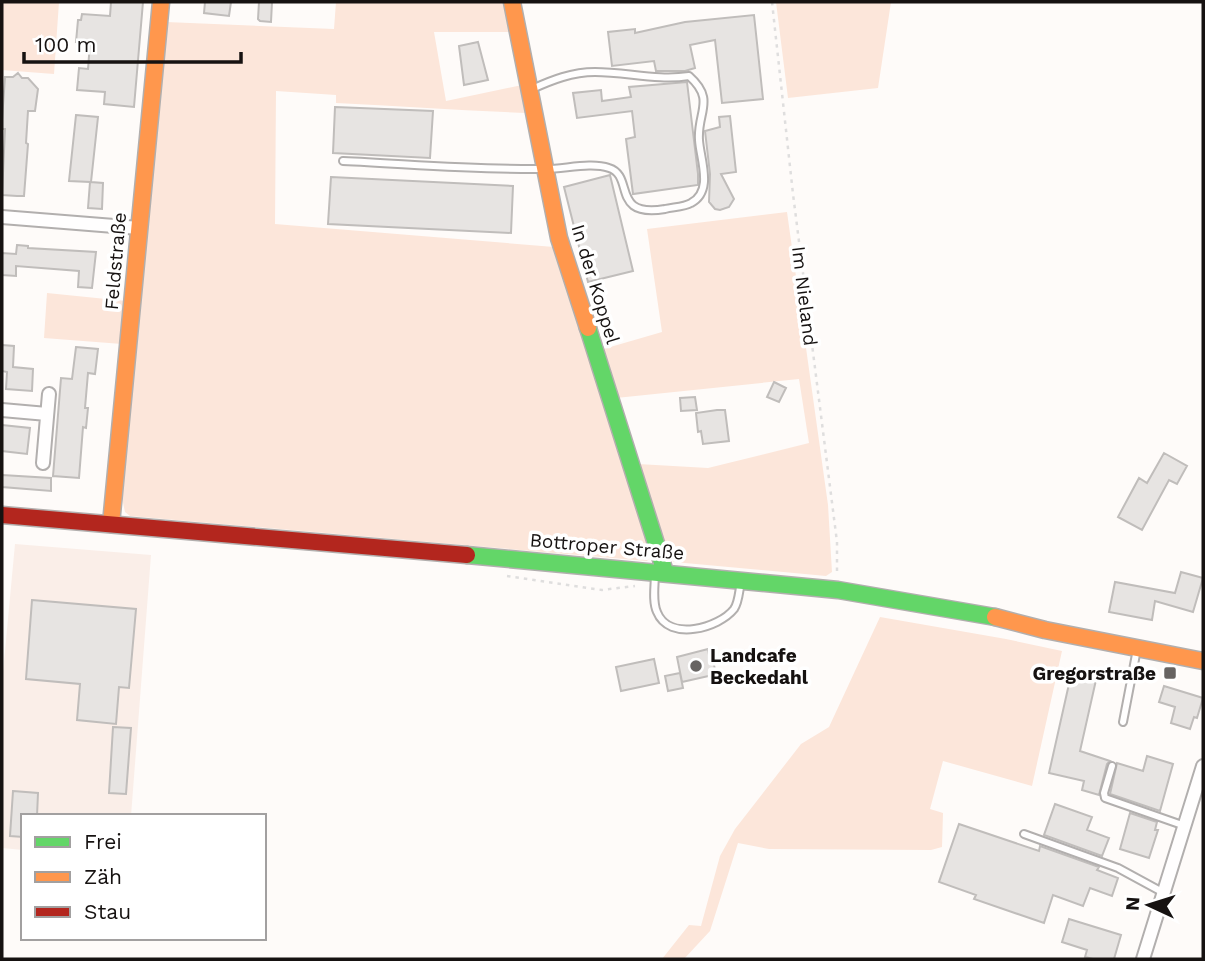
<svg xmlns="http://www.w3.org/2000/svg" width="1205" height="961" font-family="'Work Sans',sans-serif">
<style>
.built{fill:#faeee8}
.green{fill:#fce6da}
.building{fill:#e7e4e2;stroke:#c0bdbb;stroke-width:2}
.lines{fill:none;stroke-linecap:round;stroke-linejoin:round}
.lane-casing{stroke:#b2afae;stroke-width:10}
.street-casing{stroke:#b2afae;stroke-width:16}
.fast-casing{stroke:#b2afae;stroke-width:19}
.slow-casing{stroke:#b2afae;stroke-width:19}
.jam-casing{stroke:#b2afae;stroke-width:19}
.path{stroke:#dfdede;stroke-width:2.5;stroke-dasharray:3.5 5;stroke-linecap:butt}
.lane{stroke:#fffefe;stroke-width:6}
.street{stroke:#fffefe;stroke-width:12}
.fast{stroke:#63d668;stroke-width:16}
.slow{stroke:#ff974d;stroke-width:16}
.jam{stroke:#b3261e;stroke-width:16}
.poi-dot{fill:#676462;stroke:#fff;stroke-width:2.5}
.labels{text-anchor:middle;stroke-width:7;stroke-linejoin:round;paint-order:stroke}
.street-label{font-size:19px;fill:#161211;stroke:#fff}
.poi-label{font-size:19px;font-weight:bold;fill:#161211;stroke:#fff;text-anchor:start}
</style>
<rect width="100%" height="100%" fill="#fefbf9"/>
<path class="built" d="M15,544L151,555L131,816H23V850L2,848V683Z"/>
<path class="green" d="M2,2H59L54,74L2,70Z
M336,2H506L512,32H434L446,101L522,85L529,113C464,111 400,106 336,103V95L276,91L275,224L554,247L651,556L647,561L130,516L125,512L122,498L166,22L334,29Z
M776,2H891L878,88L788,98Z
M787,212L828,505L832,572L826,576L674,562L670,559L638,464L708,468L809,443L799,379L616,398L600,350L662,332L647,229Z
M47,293L126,301L122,344L44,338Z
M880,617L1006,639L1062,651L1032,786L943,761L930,809L943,813L942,847L931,850L769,849L738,843L710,931L684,959H662L689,925L701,926L720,856L735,829L801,744L829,727Z"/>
<path class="building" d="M111,2H143L134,107L104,104L105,92L77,90L79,68L88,69L90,43L76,42L78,20H81L82,14L110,16Z
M205,2H231L229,16L204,13Z
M259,2H272L271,22L260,21L258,19Z
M754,15L763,99L722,103L715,40L690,45L695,68L685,71H656L654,61L612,66L608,32L635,29V33L685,22Z
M478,42L488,80L464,85L459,46Z
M18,73L22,78H28L38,89L35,111H28L26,143L28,144L24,196H17L2,195L5,129H2V120L5,77H13Z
M687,82L698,174V185L633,194L626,139L635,137L632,111L577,118L573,93L601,90L602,101L631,97L629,87Z
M335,107L433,111L430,158L333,153Z
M76,115L98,117L91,182L103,183L102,209L88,208L90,182L69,181Z
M730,116L736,172L721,174L734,199L729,207L720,210L715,209L709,202L710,174L705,131L720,127L719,117Z
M610,175L633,271L588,282L564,187Z
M331,177L513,186L511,233L328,224Z
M17,245L28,246V248L96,252L92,288L78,287L79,271L16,266V276L2,275V253L16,254Z
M2,345L14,346L13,367L33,369L32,391L6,389L7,372L2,371Z
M76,347L98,349L95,374L88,373L85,408H88L86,428L83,427L79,478L53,476L61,378L72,379Z
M774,382L786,388L779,402L767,397Z
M695,397L697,410L681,411L680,398Z
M717,410H725L729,441L703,444L701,431L698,432L696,413Z
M2,425L30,428L27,454L2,451Z
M1164,453L1187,466L1177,484L1169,480L1142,530L1118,517L1139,478L1147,483Z
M2,475L51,478V491L2,487Z
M1181,572L1203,578L1193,612L1155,601L1152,620L1109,612L1115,582L1175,593Z
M32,600L136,609L129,688L119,687L116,724L77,720L80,684L26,679Z
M708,649L709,655L712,654L715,670L712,671L713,675L682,682L677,657Z
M654,659L659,683L621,691L616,667Z
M680,673L683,688L668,691L665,676Z
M1071,675L1096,680L1080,751L1110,761L1107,764L1099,795L1082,790L1084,781L1049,773Z
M1164,686L1203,698L1197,718L1194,717L1190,729L1171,723L1175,707L1159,702Z
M113,727L131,728L126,794L109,793Z
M1147,756L1173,764L1160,811L1110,794L1117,763L1143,771Z
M13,791L38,793L37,816H23V837L10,836Z
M1055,804L1092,817L1087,830L1109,838L1102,856L1044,835Z
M1130,813L1157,822L1155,830H1158L1149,858L1120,849Z
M959,824L1039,851L1040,846L1099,867L1097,870L1118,878L1112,896L1090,888L1083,906L1053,895L1044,923L974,899L976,895L939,882Z
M1069,919L1121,935L1114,959H1093L1085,957L1087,950L1062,942Z"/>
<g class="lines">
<g class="lane-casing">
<path id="lane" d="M343,161C410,164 478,170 546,169C565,169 591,162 609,168C635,176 610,218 665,209C673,207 684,207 691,203C714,191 700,159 699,140C697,112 716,100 689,76C657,81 627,72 595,72C572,72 552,80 532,89
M655,573C655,585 652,601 657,612C669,642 719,628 734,609C739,602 739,590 741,582
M1123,722L1137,649
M1112,766L1104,793L1105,798L1185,826
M1024,834L1118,868L1164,893"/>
</g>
<g class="street-casing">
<path id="street" d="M2,217L139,228
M2,410L47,414
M43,463L49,394
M1143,959L1203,766"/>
</g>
<g class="fast-casing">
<path id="fast" d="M588,328L665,572
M467,555L838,590L995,617"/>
</g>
<g class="slow-casing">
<path id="slow" d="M512,2L559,238L588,328
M111,524L161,2
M995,617L1045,630L1203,661"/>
</g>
<g class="jam-casing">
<path id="jam" d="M2,515L467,555"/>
</g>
<path class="path" d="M772,2L793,194L837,542V576
M507,576L602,590L635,586"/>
<use href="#lane" class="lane"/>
<use href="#street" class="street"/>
<use href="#fast" class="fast"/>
<use href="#slow" class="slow"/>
<use href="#jam" class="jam"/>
</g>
<g class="poi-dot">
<circle cx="696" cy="666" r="7"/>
<rect x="1163" y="666" width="14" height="14" rx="3.5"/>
</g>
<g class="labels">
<g class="street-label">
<text transform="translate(115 261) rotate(-85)" y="7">Feldstraße</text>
<text transform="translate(596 284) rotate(73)" y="7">In der Koppel</text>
<text transform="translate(805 296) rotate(83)" y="7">Im Nieland</text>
<text transform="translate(607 546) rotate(5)" y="7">Bottroper Straße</text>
</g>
<g class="poi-label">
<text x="710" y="662">Landcafe<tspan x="710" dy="22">Beckedahl</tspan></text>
<text x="1156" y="680" text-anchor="end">Gregorstraße</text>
</g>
</g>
<rect width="1205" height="961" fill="none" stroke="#161211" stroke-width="7"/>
<rect x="21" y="814" width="245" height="126" fill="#ffffff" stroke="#a2a0a0" stroke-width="2"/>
<rect x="35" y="837" width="35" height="10" fill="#63d668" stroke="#a2a0a0" stroke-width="2"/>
<text x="84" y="849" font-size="21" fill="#161211">Frei</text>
<rect x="35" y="872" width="35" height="10" fill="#ff974d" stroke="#a2a0a0" stroke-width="2"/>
<text x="84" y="884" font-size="21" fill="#161211">Zäh</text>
<rect x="35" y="907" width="35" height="10" fill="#b3261e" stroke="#a2a0a0" stroke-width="2"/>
<text x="84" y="919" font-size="21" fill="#161211">Stau</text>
<g transform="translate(1149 905) rotate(274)" stroke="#ffffff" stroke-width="5" paint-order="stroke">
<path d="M0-5L12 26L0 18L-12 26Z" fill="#161211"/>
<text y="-10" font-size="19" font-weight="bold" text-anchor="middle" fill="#161211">N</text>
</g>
<path d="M24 52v10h217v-10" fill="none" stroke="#161211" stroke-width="3.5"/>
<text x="35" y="52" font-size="21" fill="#161211" stroke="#ffffff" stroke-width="5" paint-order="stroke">100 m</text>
</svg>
